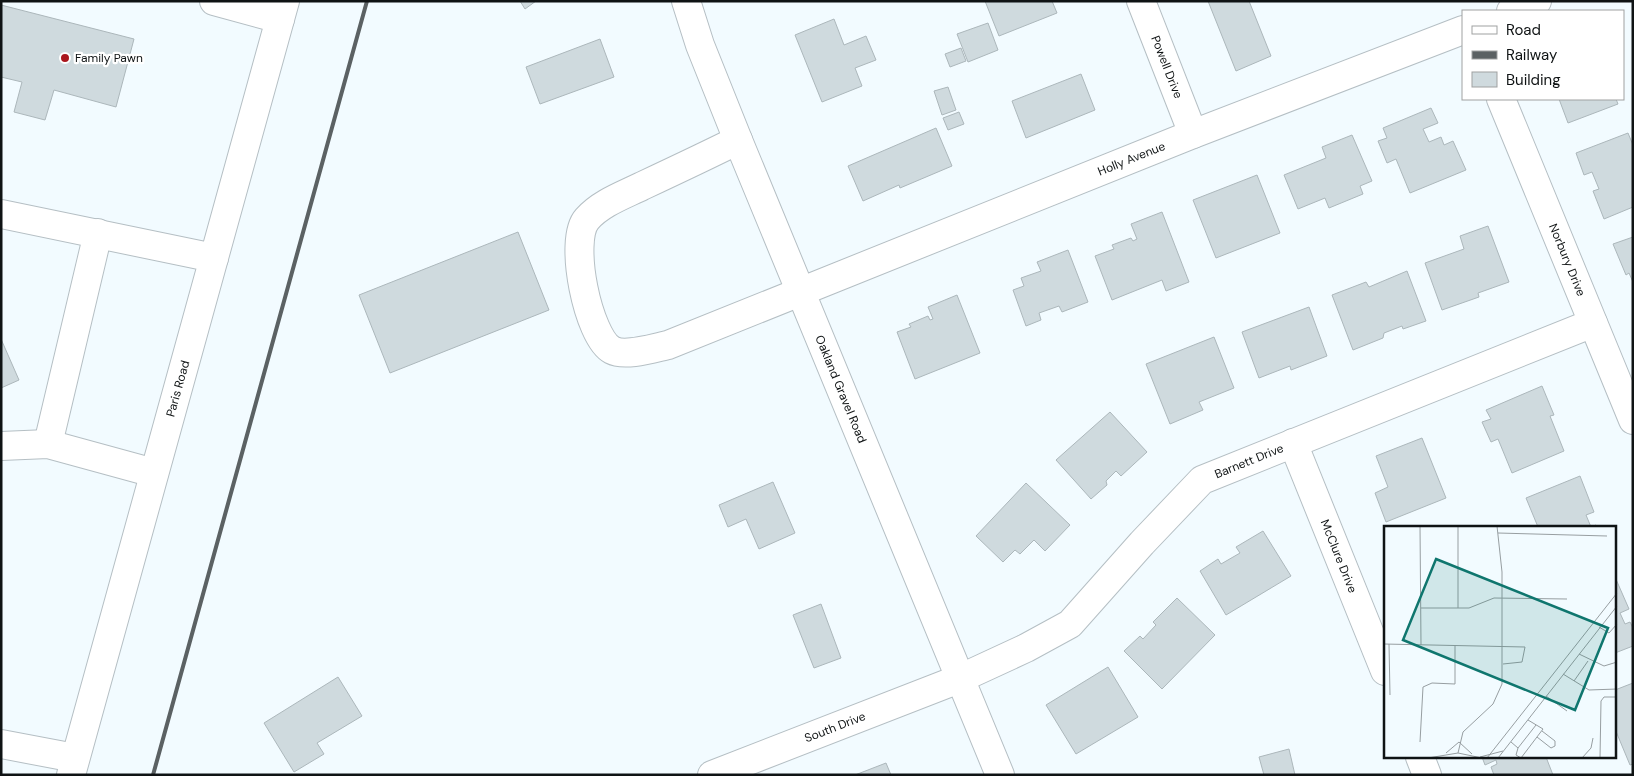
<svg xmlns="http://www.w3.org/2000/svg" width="1634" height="776" font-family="'DM Sans',sans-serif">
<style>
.building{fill:#cfdade;stroke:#acb7bb}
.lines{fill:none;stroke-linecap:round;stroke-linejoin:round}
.minor-casing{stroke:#b5bfc4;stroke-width:30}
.major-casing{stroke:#b5bfc4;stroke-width:30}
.minor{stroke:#fff;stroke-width:28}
.major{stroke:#fff;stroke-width:28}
.rail{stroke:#5b6163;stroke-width:4}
.poi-dot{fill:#aa161d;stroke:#fff;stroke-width:2}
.labels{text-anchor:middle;stroke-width:4.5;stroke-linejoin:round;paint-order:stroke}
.poi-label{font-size:12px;fill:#0f1314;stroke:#fff;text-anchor:start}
.street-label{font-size:12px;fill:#0f1314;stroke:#fff}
.inset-road{fill:none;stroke:#979ea1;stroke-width:1}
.view{fill:#0f766e;fill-opacity:0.15;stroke:#0f766e;stroke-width:2.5}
.inset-edge{fill:none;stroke:#0f1314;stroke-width:2.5}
</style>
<rect width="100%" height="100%" fill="#f2fbff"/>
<path class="building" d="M520,1H536L525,9Z
M985,1H1052L1057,13L999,36Z
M1208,1H1249L1271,56L1236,71Z
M1,5L134,39L116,107L54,90L45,120L14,112L22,82L1,77Z
M834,19L844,45L866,36L876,60L855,68L862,86L822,102L795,35Z
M988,23L998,50L968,62L957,34Z
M600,39L614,77L540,104L526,67Z
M961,48L966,61L950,67L945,54Z
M1081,74L1095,110L1026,138L1012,101Z
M948,87L956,110L942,115L934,91Z
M1559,99H1616L1618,104L1568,123Z
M1431,108L1438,123L1423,129L1429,142L1441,137L1444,145L1453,141L1466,170L1410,193L1396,159L1387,163L1378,141L1387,138L1383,128Z
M959,112L964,124L948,130L943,118Z
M936,128L952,166L900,188L899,185L863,201L848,166Z
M1628,133L1633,145V207L1604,219L1593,191L1599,189L1592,172L1584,175L1576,153Z
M1352,135L1372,181L1360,186L1363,194L1329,208L1325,198L1298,209L1284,175L1326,158L1322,147Z
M1257,175L1280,233L1216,258L1193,200Z
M1162,212L1189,282L1166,291L1162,280L1112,300L1095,256L1114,249L1112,245L1131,238L1133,241L1137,239L1131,224Z
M1488,226L1509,282L1478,293L1479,297L1442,310L1425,263L1464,249L1460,236Z
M518,232L549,310L390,373L359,295Z
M1633,237V282L1629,273L1626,275L1613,244Z
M1068,250L1088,302L1062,312L1059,306L1039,313L1041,320L1026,326L1013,290L1024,286L1021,278L1041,271L1037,262Z
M1407,271L1426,321L1403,329L1402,326L1384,333L1383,338L1353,350L1332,295L1366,282L1369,287Z
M957,295L980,353L915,379L897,332L911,327L909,324L928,316L930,320L933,319L928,307Z
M1309,307L1327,356L1291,370L1290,366L1259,378L1242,332Z
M1214,337L1234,388L1199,402L1203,410L1170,424L1146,364Z
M1,339L19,380L1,388Z
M1542,386L1554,415L1550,416L1564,451L1512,473L1498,439L1491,442L1482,422L1491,419L1486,410Z
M1110,412L1147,452L1121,476L1116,471L1106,481L1107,485L1091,499L1056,460Z
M1422,438L1446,498L1386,522L1375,493L1388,487L1376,456Z
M1580,476L1594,512L1586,515L1591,527L1596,525L1597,527H1538L1526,498Z
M773,482L795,533L759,549L746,519L728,527L719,505Z
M1026,483L1070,525L1045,551L1034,540L1020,554L1015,550L1003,562L976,536Z
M1263,531L1291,576L1226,615L1200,571L1218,559L1221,564L1240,553L1236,547Z
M1615,577L1629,609L1620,613L1625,624L1630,622L1633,628V646L1615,653Z
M1177,598L1215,635L1162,689L1124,651L1140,636L1143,639L1156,625L1153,622Z
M821,604L841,658L814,668L793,615Z
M1108,667L1138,717L1076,754L1046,705Z
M338,677L362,716L317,743L324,754L294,772L264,723Z
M1633,683V764L1630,765L1615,729V690Z
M1289,749L1295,775H1264L1259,757Z
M1482,757H1546L1553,775H1494L1491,767L1497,764L1496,760L1485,765Z
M886,763L891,775H855Z"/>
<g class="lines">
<g class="minor-casing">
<g id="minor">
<path d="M214,1L280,19"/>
<path id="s1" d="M686,1L700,45L738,140L1000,775"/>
<path id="s2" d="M1141,1L1193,134"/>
<path d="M1511,11L1537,1"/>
<path id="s3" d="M1501,99L1633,420"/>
<path id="s4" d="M738,140C706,156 674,171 642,186C624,195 601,203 587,219C568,240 588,337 612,350C625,357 654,348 668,345L1193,134L1463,30"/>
<path d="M1,214L214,258"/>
<path id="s5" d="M1293,443L1385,671"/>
<path d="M48,444L98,233"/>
<path d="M1,446L48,444L154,473"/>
<path d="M1,744L75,758"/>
<path d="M1420,757L1427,775"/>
<path id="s6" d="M712,775L959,679L1026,648L1070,624L1142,543L1202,480L1593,323"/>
</g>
</g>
<g class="major-casing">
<g id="major">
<path id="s7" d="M71,775L285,1"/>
</g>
</g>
<use href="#minor" class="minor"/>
<use href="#major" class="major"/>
<path class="rail" d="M153,775L367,1"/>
</g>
<circle class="poi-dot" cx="65" cy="58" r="5"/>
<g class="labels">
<g class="poi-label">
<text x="75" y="62">Family Pawn</text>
</g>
<g class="street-label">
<text dy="4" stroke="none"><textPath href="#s2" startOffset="71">Powell Drive</textPath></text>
<text dy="4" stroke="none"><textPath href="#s4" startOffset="868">Holly Avenue</textPath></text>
<text dy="4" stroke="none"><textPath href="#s3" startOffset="174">Norbury Drive</textPath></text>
<text dy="4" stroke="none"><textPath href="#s7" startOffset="401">Paris Road</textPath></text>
<text dy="4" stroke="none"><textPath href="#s1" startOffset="418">Oakland Gravel Road</textPath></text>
<text dy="4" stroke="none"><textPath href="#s6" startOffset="635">Barnett Drive</textPath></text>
<text dy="4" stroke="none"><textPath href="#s5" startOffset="122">McClure Drive</textPath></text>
<text dy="4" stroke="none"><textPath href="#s6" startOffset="132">South Drive</textPath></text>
</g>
</g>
<g transform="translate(1384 526)">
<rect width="232" height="232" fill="#f2fbff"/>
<path class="inset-road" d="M36,0L37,119M74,0V82M114,7L223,10M37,82H85L110,72L183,73M215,101L225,107L233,98M0,118L141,121L138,136L119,138M5,118L6,169M195,128L220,140L233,136M179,148L205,164L233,163M190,155L204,135M162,170L183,185M153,211L167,222L171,220V215L158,205M36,216L39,161L48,157L71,158V119M75,216L88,228M127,216L134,222L132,229L137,232M134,222L152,199M62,227L75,216M74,227L79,206L109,178L118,158V46L113,0M96,231L119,225M44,232L74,227L98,232M103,232L233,67M114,232L233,80M137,232L159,203L144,194M198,232L207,222L209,212M216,232L217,175L220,171H233"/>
<path class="view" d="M52,33L224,102L191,184L19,114Z"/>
<rect width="232" height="232" class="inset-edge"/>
</g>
<rect width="1634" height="776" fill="none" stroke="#0f1314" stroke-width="5"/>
<rect x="1462" y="10" width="162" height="90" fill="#ffffff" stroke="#9fa1a1"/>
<rect x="1472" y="26" width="25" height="8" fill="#ffffff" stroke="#9fa1a1"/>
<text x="1506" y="35" font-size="15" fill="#0f1314">Road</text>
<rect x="1472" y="51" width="25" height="8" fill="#5b6163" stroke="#9fa1a1"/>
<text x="1506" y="60" font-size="15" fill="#0f1314">Railway</text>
<rect x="1472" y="72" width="25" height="15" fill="#cfdade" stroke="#9fa1a1"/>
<text x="1506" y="85" font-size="15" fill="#0f1314">Building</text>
</svg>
